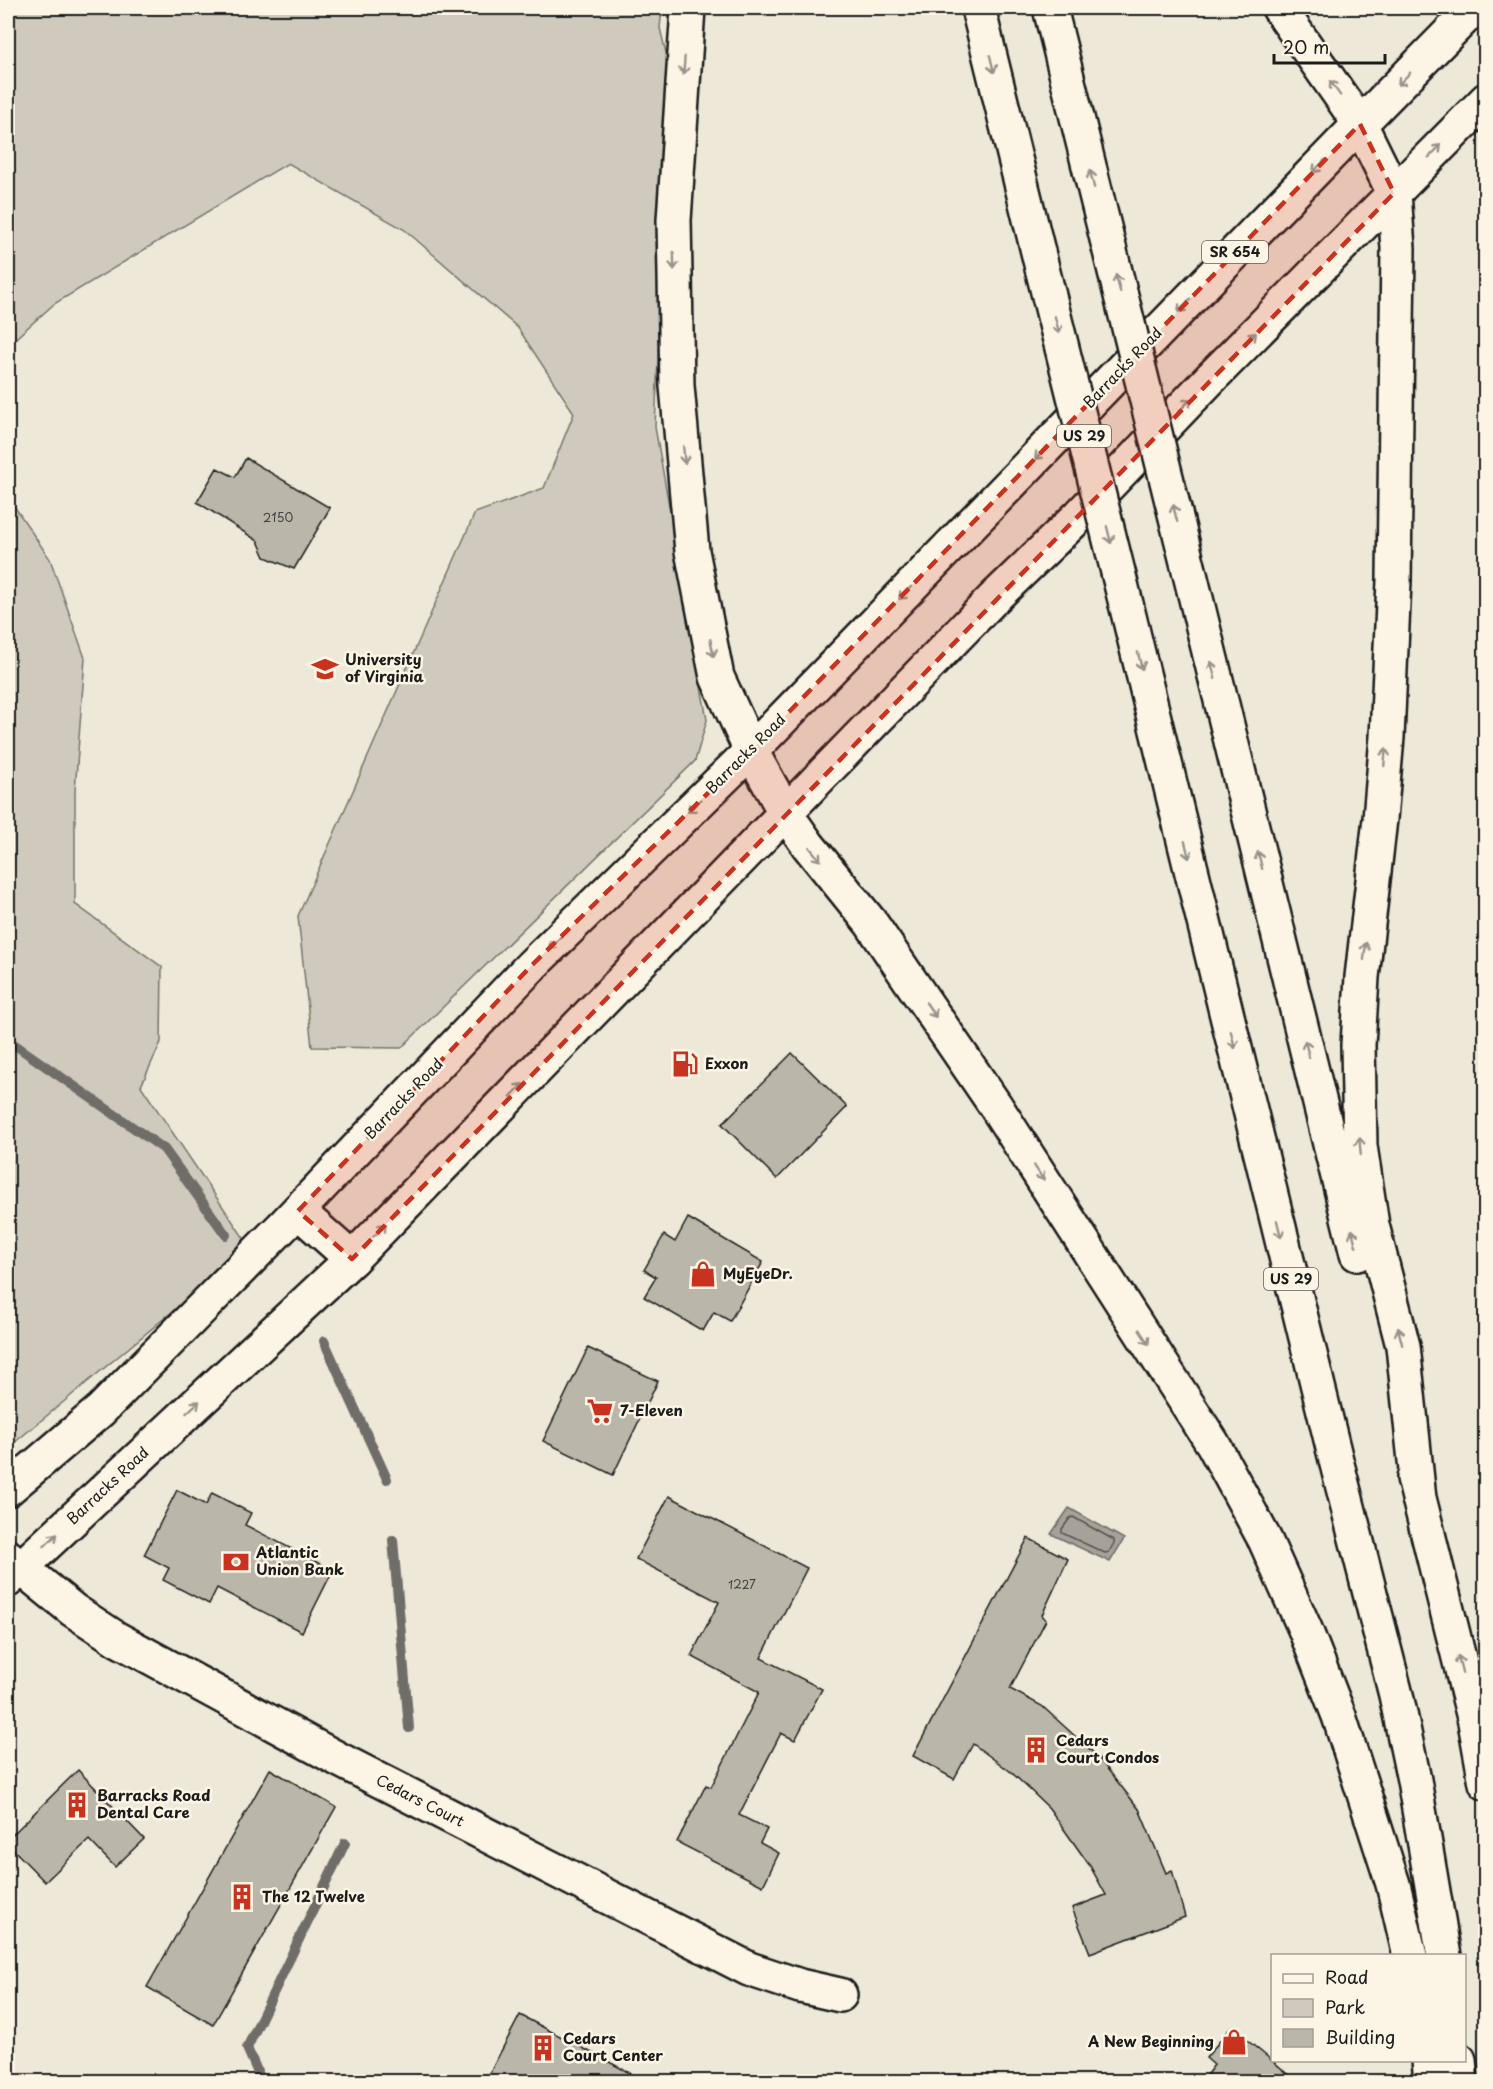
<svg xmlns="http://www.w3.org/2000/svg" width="1493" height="2089" font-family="'Playpen Sans',sans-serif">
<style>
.green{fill:#cfcabd;stroke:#76736c;stroke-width:1.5}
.water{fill:#a7a299;stroke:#6f6c67;stroke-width:1.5}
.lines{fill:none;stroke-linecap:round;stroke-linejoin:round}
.shore{stroke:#54524e;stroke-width:1.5}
.stream{stroke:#6f6c67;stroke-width:10}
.building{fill:#bab6aa;stroke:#1c1c1c;stroke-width:1.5}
.minor-casing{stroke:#1c1c1c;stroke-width:38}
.secondary-casing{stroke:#1c1c1c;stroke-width:38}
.primary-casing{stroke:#1c1c1c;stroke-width:38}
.motorway-casing{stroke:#1c1c1c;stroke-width:38}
.minor{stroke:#fcf5e5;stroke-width:33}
.secondary{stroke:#fcf5e5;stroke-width:33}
.primary{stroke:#fcf5e5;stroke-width:33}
.motorway{stroke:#fcf5e5;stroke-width:33}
.motorway-bridge-casing{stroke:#1c1c1c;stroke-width:38;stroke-linecap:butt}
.motorway-bridge{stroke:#fcf5e5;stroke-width:33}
.oneway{stroke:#97938b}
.marked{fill:#c8321e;fill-opacity:0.2;stroke:#c8321e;stroke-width:4.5;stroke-dasharray:12 8;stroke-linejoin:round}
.labels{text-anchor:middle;stroke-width:5;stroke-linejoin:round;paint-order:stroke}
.number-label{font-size:12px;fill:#444240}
.shield{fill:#fcf5e5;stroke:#5f5d58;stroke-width:1.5}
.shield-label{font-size:14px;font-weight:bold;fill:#1c1c1c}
.street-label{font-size:15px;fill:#1c1c1c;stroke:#fcf5e5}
.poi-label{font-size:15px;font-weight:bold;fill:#1c1c1c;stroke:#fcf5e5;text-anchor:start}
</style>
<rect width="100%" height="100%" fill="#eee8d9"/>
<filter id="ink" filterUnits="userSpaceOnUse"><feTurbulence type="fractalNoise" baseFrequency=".0167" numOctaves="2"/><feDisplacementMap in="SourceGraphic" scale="12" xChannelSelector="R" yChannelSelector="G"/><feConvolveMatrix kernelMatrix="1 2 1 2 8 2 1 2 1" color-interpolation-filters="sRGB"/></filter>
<g filter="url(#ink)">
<path class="green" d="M8,8H662L660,28L671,74L655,427L707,720L695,761L401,1048L312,1047L298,916L475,513L544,488L574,413L518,328L405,230L288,163L54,304L8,345Z
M8,497L50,559L85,658L75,791V904L162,967L161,1042L141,1086L250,1247L8,1448Z"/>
<path class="water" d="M1069,1508L1124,1539L1110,1562L1051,1534Z"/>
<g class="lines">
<path class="shore" d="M1073,1517L1114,1540V1543L1109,1552L1105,1553L1062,1533V1529L1070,1518Z"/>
<path class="stream" d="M8,1040L164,1149L226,1235
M324,1341L387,1479
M393,1540L409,1728
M262,2082L247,2048L345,1843"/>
</g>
<path class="building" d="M246,458L330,508L294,569L265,557L258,541L197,502L217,468L235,477Z
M792,1053L847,1107L777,1179L722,1124Z
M688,1218L763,1262L730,1321L714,1312L703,1331L644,1297L656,1277L644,1270L664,1235L675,1242Z
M588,1348L658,1381L613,1475L543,1441Z
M177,1490L206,1505L212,1493L251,1513L245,1525L333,1570L302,1632L217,1588L209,1604L163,1580L169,1568L144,1555Z
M669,1496L807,1568L761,1658L822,1689L795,1740L781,1733L739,1815L767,1829L760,1843L779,1853L763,1886L677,1842L706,1785L711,1787L759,1692L691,1656L719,1602L636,1559Z
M1028,1538L1068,1559L1042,1615L1046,1620L1010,1689L1042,1706L1098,1757L1139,1809L1166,1873L1172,1870L1185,1917L1090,1953L1072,1908L1106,1895L1090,1866L1049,1808L1011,1772L973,1744L954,1779L913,1756Z
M270,1769L336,1807L213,2025L147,1987Z
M78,1770L144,1839L115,1867L89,1840L45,1882L8,1844V1839Z
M520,2015L647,2082H485Z
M1231,2027L1298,2082H1201L1214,2065L1206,2058Z"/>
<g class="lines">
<g class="minor-casing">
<path id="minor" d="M298,1211L352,1259
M8,1557L73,1610L117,1639L340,1760L749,1969L800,1986L840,1995"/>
</g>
<g class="secondary-casing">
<path id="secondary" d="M1360,124L1474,8
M1394,193L1486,100"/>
</g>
<g class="primary-casing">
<path id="primary" d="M8,1489L101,1410L285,1224L532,965L751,751L1360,124
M8,1580L352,1259L994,598L1080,515L1209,380L1394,193"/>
</g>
<g class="motorway-casing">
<path id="motorway" d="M688,8L674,220L677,386L692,551L717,677L751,751L786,814L808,845L871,923L995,1105L1213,1444L1265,1540L1305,1629L1339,1716L1393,1884L1410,1956
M978,8L1042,268
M1050,8L1106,235
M1279,8L1360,124L1394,193L1398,248L1394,581L1387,737L1380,819L1362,977L1358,1045L1360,1146L1372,1225L1403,1346L1419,1499
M1189,570L1357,1254
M1126,604L1336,1460L1396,1695L1414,1780L1444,1956
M1414,1478L1475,1722L1486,1783
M1429,2060L1431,2082
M1459,2060L1461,2082"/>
</g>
<use href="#minor" class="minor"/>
<use href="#secondary" class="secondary"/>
<use href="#primary" class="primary"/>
<use href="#motorway" class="motorway"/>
<g class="motorway-bridge-casing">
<path id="motorway-bridge" d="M1106,235L1189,570
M1042,268L1126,604"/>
</g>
<use href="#motorway-bridge" class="motorway-bridge"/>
</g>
<defs><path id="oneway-shaft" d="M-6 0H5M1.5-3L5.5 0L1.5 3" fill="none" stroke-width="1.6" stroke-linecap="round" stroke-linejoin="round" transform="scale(1.5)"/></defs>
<g class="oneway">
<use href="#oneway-shaft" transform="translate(992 64) rotate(76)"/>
<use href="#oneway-shaft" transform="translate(684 66) rotate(94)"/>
<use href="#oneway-shaft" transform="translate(1404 79) rotate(134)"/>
<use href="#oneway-shaft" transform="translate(1335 88) rotate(-125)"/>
<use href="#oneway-shaft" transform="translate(1435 151) rotate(-46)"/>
<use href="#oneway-shaft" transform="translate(1319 166) rotate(134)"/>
<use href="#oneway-shaft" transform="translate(1092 179) rotate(-104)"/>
<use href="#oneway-shaft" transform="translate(674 261) rotate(89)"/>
<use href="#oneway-shaft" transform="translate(1118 283) rotate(-104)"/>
<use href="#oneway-shaft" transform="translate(1184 306) rotate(134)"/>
<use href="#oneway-shaft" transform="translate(1057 325) rotate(76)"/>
<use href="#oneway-shaft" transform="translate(1250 339) rotate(-45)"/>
<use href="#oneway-shaft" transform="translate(1185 405) rotate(-46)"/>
<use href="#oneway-shaft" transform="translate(1041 453) rotate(134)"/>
<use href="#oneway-shaft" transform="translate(684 455) rotate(85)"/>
<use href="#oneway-shaft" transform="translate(1175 513) rotate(-104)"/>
<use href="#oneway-shaft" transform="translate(1109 535) rotate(76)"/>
<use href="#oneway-shaft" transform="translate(905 593) rotate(134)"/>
<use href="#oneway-shaft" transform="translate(712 648) rotate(79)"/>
<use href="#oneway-shaft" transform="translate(1140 661) rotate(76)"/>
<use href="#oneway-shaft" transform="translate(1213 670) rotate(-104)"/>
<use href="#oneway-shaft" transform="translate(1385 757) rotate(-85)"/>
<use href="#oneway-shaft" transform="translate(694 806) rotate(135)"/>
<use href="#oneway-shaft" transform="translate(1187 850) rotate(76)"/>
<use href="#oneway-shaft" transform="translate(815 854) rotate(51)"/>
<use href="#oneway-shaft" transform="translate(1260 860) rotate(-104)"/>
<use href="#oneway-shaft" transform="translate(555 943) rotate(135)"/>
<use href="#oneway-shaft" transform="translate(1365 951) rotate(-83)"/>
<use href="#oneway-shaft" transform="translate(931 1010) rotate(56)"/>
<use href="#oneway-shaft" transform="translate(1233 1040) rotate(76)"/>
<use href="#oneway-shaft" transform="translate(1307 1049) rotate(-104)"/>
<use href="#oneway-shaft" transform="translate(517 1090) rotate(-46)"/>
<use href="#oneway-shaft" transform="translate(1360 1146) rotate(-95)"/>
<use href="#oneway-shaft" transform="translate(1039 1173) rotate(57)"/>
<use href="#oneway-shaft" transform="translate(1279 1229) rotate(76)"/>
<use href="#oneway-shaft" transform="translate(380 1230) rotate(-46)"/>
<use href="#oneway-shaft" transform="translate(1354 1238) rotate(-104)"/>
<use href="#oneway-shaft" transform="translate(1400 1336) rotate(-104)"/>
<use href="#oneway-shaft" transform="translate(1144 1337) rotate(57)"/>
<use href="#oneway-shaft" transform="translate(193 1407) rotate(-43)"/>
<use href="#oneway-shaft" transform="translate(51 1540) rotate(-43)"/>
<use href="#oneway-shaft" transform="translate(1460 1664) rotate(-104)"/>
</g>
</g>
<path class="marked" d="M1360,124L1394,193L352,1259L298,1211L532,965L751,751Z"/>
<defs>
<g id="university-bare" transform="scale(2.07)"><path d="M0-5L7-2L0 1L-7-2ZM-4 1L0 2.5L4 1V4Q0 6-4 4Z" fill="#c8321e" stroke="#fcf5e5" stroke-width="2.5" paint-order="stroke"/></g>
<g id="fuel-bare" transform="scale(2.07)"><path d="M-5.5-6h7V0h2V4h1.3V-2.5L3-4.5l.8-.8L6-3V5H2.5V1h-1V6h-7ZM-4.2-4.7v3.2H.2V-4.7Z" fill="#c8321e" stroke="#fcf5e5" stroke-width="2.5" paint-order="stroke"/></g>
<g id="shop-bare" transform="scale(2.07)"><path d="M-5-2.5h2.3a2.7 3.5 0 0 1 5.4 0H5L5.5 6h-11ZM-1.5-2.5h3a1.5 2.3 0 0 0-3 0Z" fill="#c8321e" stroke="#fcf5e5" stroke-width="2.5" paint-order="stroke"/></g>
<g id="supermarket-bare" transform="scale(2.07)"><path d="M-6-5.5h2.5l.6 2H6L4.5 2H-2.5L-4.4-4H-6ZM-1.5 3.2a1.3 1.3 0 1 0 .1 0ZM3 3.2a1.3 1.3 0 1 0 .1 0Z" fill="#c8321e" stroke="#fcf5e5" stroke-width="2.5" paint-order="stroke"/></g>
<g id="bank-bare" transform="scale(2.07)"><path d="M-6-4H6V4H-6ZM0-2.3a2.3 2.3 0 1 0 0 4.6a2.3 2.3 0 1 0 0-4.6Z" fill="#c8321e" stroke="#fcf5e5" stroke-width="2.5" paint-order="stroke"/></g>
<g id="building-bare" transform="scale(2.07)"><path d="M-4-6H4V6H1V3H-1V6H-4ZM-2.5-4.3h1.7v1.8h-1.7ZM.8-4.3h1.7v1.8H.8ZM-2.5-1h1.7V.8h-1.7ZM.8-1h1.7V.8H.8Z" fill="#c8321e" stroke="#fcf5e5" stroke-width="2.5" paint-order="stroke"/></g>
</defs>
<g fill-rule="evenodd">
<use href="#university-bare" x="325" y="669"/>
<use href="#fuel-bare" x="685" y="1064"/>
<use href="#shop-bare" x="703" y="1274"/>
<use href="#supermarket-bare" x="600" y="1411"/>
<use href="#bank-bare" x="236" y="1562"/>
<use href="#building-bare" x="1036" y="1750"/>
<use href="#building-bare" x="77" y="1805"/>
<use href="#building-bare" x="242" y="1897"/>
<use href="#shop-bare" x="1234" y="2042"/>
<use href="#building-bare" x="543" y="2048"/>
</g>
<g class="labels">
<g class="number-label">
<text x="278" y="522">2150</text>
<text x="742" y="1589">1227</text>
</g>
<g class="shield">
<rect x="1202" y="241" width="66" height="22" rx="4.5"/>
<rect x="1057" y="425" width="54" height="22" rx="4.5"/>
<rect x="1264" y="1268" width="54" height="22" rx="4.5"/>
</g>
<g class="shield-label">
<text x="1235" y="257">SR 654</text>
<text x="1084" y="441">US 29</text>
<text x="1291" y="1284">US 29</text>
</g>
<g class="street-label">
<text transform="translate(1123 368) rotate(-46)" y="5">Barracks Road</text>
<text transform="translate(746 754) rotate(-45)" y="5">Barracks Road</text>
<text transform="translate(404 1099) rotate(-46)" y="5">Barracks Road</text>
<text transform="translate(108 1486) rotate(-43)" y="5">Barracks Road</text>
<text transform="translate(420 1801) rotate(27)" y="5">Cedars Court</text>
</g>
<g class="poi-label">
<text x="345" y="665">University<tspan x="345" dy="17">of Virginia</tspan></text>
<text x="705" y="1069">Exxon</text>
<text x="723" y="1279">MyEyeDr.</text>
<text x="620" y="1416">7-Eleven</text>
<text x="256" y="1558">Atlantic<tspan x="256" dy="17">Union Bank</tspan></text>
<text x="1056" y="1746">Cedars<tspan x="1056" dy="17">Court Condos</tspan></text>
<text x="97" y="1801">Barracks Road<tspan x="97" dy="17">Dental Care</tspan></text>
<text x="262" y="1902">The 12 Twelve</text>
<text x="563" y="2044">Cedars<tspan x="563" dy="17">Court Center</tspan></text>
<text x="1214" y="2047" text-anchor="end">A New Beginning</text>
</g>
</g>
<rect width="1493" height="2089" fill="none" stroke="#fcf5e5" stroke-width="30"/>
<rect x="15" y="15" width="1463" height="2059" fill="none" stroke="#1c1c1c" stroke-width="2" filter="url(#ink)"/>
<rect x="1271" y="1954" width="195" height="108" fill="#fcf5e5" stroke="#a29e95" stroke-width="1.5"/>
<rect x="1283" y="1974" width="30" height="9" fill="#fcf5e5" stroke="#a29e95" stroke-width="1.5"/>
<text x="1325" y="1984" font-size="18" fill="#1c1c1c">Road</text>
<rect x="1283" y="1999" width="30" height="18" fill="#cfcabd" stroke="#a29e95" stroke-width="1.5"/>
<text x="1325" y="2014" font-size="18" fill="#1c1c1c">Park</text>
<rect x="1283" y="2029" width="30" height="18" fill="#bab6aa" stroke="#a29e95" stroke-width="1.5"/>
<text x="1325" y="2044" font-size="18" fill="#1c1c1c">Building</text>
<path d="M1274 54v9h111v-9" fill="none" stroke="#1c1c1c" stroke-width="3"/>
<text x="1283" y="54" font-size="18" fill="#1c1c1c" stroke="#fcf5e5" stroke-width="4.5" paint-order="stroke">20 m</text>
</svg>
